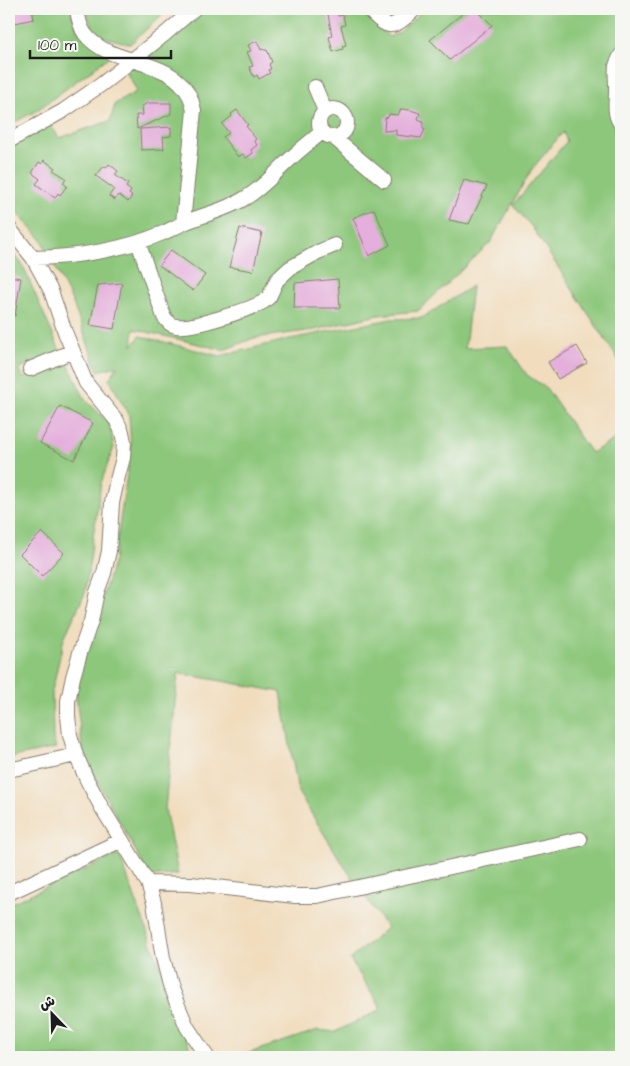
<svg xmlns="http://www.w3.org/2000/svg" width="630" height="1066" font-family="'Architects Daughter','Playpen Sans Arabic',sans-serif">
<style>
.green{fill:#8dc77b;stroke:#54724c}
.building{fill:#e4afdc}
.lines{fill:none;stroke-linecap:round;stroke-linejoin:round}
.minor-casing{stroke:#867c6d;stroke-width:16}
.minor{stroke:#fff;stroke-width:14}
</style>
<rect width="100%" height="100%" fill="#f6f6f2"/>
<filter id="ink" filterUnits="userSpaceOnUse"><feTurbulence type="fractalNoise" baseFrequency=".02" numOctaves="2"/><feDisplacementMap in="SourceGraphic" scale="10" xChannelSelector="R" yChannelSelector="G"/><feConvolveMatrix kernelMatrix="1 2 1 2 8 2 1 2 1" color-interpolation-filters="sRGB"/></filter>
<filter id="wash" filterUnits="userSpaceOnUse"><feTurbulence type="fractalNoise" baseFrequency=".0096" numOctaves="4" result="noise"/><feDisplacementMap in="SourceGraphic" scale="20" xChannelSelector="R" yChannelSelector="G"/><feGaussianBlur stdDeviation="1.12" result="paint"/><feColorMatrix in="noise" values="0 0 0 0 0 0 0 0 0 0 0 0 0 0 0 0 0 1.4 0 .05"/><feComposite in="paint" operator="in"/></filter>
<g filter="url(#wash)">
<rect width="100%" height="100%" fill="#f1ddbe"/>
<path class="green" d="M9,9H70L78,31L113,54L36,111L9,125Z
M85,9H169L130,44L96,35Z
M203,9H359L389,37L400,32L424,9H621V364L532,227L513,205L567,141L563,132L532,169L490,243L418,311L378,315L314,330L254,338L224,350L134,329L132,346L140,336L220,356L290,339L391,319L422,318L472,286L465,348L507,346L527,375L546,388L591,453L621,436V1057H244L243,1055L318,1030L335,1032L382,1009L350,959L387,928L344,866L298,792L281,692L178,673L165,809L178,874L150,877L83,755L75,686L114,560L131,448L129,415L109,379L118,366L98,371L72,301L41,239L9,203V148L49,122L59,138L110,121L115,104L137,91L124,68Z
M9,248L22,264L60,351L20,368L23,378L66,360L85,399L109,423L114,447L101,483L85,593L64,638L52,691L53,738L56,748L9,758Z
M119,854L193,1057H9V904Z"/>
<g id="blocks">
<path class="building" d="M9,9H32L34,19L15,23L14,19L9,20Z
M468,9H476L492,25L450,60L430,40Z
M338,12V16L343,15L345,25L341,26L346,45L342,46L343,49L333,52L329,37L332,36L328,14Z
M257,41L261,50L263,49L264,50H267L272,62L269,64L271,69L268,70L270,73L259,79L257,75L254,77L249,67L253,66L247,52L251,51L248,45Z
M148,103H171V114L137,129L136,115H143L142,106Z
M401,109L410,110L420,113L418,119L423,121V129H425L421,138L396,135V130L384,131L385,118L388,117L389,114L398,115Z
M237,110L248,125L246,126L256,139L254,141L257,145L251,150L253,153L246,158L243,154L238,157L223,137L229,133L222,124L232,116L231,114Z
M171,127V136L163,137L164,149L141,150L140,129Z
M44,160L55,168L53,170L66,178L63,183L67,186L60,195L58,193L55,198L36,184L40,179L32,173L39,162L42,164Z
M109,164L118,171L115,175L128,184L126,187L131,191L129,194L132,196L128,202L119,195L115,200L109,196L114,189L96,176L104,166L106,168Z
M464,180L487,186L469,224L449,220Z
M374,209L390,245L369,256L353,218Z
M240,228L262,233L253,271L229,267Z
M171,250L205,275L193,291L159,265Z
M9,276L21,278L15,316L9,315Z
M338,279L340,308H294L295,283Z
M122,283L114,329L90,325L98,285Z
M577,346L587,363L558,379L548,362Z
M60,406L93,423L74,460L40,443Z
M42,532L64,553L42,576L20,554Z"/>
</g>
</g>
<g filter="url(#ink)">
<use href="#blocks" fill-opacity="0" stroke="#867c6d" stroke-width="1"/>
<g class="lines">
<g class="minor-casing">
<path id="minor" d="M77,9C78,17 80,27 85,34C110,67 170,56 189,95C192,99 192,105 194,110L183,223
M368,9C389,31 392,30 415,9
M621,55C619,59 617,62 616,66C615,72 616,79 616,86C617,99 612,113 621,124
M315,87L325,111
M319 123a14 14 0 1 1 28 0a14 14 0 1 1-28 0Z
M333,137L384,180
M9,141L63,111L102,84L165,34L194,9
M9,228L33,258L51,291L65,332L86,383L117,421L122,432L124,442L123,458L117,480L112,503L109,551L104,573L97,592L91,621L80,653L73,677L68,701V716L70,735L76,755L87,780L102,808L148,883L154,903L163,958L171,989L187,1027L207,1057
M138,242L164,317C168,322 170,325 176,326C192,329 248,310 263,302L269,297L277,280L290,268L318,252L335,245
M33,258C76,257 123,250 163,233C170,230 177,226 184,223C205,214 227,210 247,197C262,188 274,174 287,162C298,151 310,142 322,132
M30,369L73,351
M9,770L76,755
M148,883L191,884L295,896H317L580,839
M9,893L122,840"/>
</g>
<use href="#minor" class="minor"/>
</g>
</g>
<rect width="630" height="1066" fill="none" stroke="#f6f6f2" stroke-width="30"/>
<g transform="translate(52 1014) rotate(337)" stroke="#f6f6f2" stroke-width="4" paint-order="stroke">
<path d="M0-4L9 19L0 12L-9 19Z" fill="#1c1c1c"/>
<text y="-8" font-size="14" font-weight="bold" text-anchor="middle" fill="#1c1c1c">ش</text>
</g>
<path d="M30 50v8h141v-8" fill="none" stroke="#1c1c1c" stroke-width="2.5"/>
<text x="38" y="50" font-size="15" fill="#1c1c1c" stroke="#f6f6f2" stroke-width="4" paint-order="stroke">100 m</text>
</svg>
